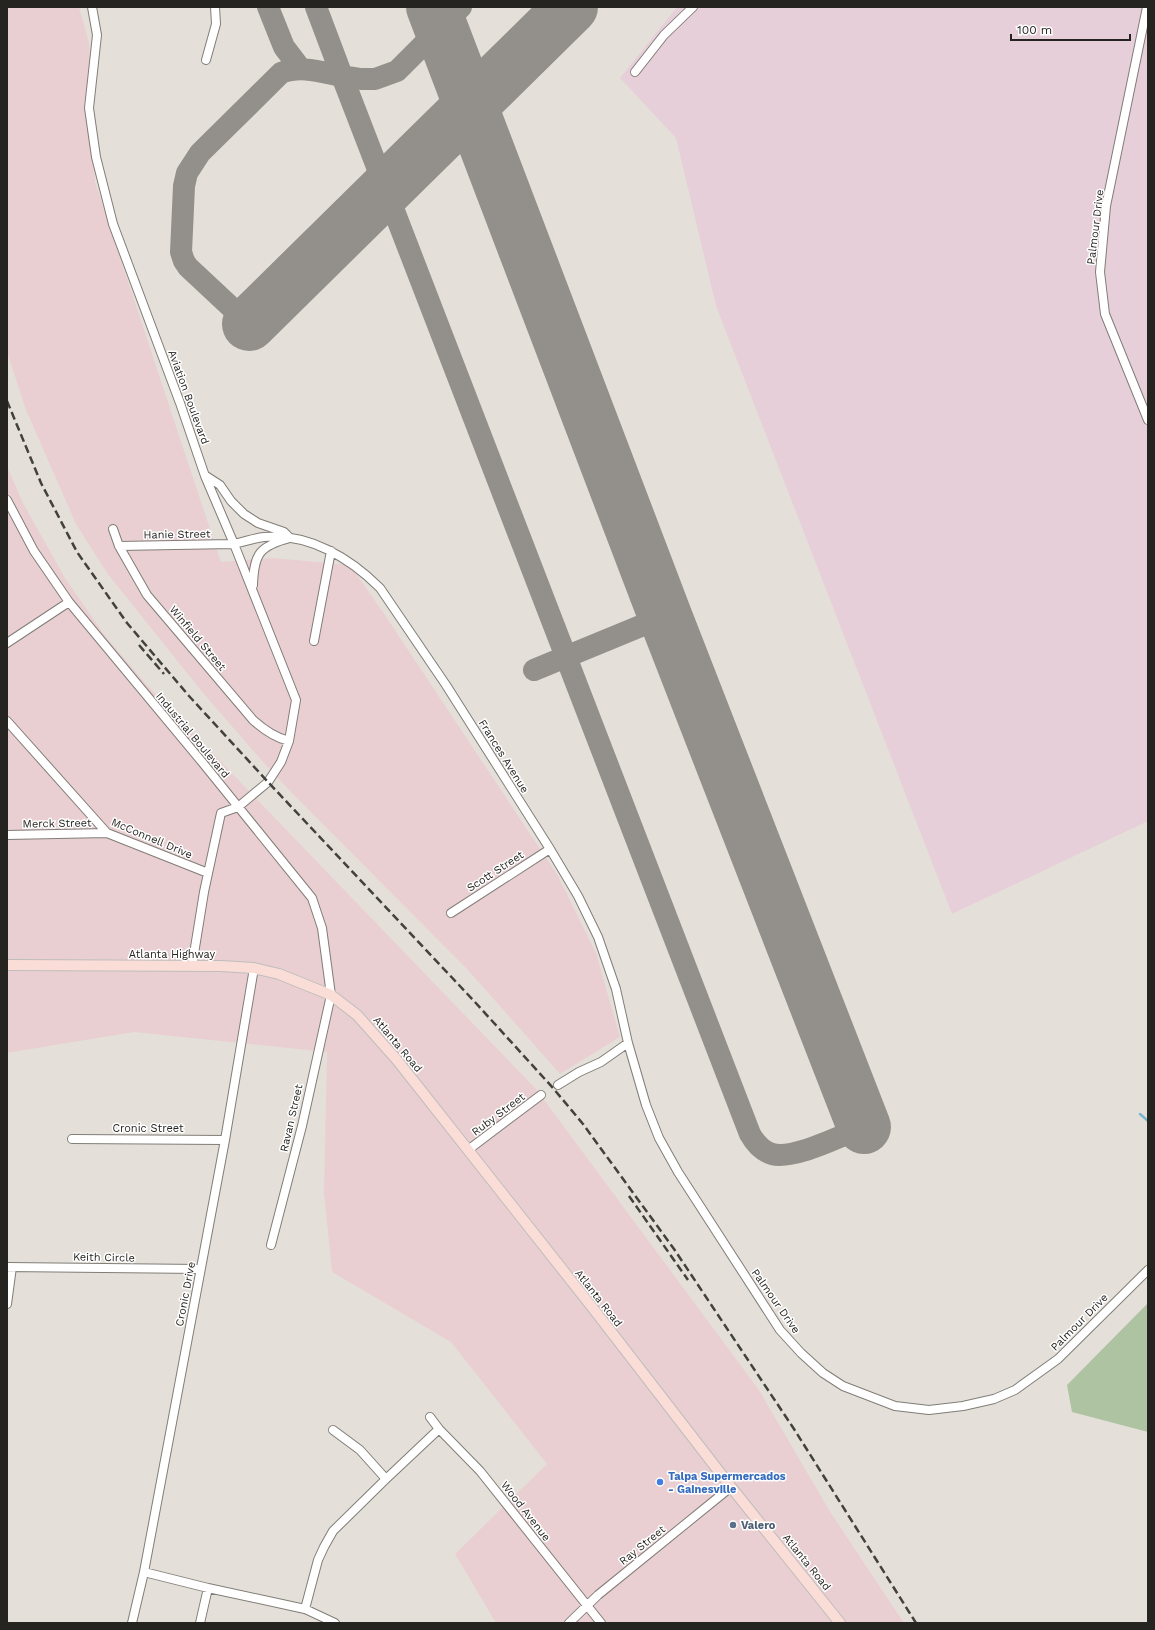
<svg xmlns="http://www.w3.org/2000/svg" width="1155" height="1630" font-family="'Work Sans',sans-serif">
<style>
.commercial{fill:#eacfd2}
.industrial{fill:#e7cfd9}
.green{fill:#aec3a1}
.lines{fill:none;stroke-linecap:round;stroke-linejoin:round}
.stream{stroke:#7ab6cb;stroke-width:2.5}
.taxiway{stroke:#93908b;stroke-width:22}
.runway{stroke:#93908b;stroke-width:54}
.minor-casing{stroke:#817d77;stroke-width:10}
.major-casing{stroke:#bebdbc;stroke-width:12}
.minor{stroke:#fff;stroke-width:8}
.major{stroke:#fbddd7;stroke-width:10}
.rail{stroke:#42413d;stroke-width:2.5;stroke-dasharray:8 4;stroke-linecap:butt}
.shop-dot{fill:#3f7fe0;stroke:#fff;stroke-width:1.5}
.service-dot{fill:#5c6f8a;stroke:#fff;stroke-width:1.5}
.labels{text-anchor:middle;stroke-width:3;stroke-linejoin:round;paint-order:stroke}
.street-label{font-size:11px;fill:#252421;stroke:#fff}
.shop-label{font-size:11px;font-weight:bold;fill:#366cbe;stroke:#fff;text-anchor:start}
.service-label{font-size:11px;font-weight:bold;fill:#4e5e75;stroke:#fff;text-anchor:start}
</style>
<rect width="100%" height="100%" fill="#e4e0d9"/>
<path class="commercial" d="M7,7H79L89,43L95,182L221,562L273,558L350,565L383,612L558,876L596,953L620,1037L560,1074L466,968L288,789L263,762L203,693L107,573L76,524L26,410L7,352Z
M7,466L23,503L65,578L106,637L146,684L536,1089L759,1390L829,1510L904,1623H496L455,1554L547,1464L451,1342L332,1272L324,1193L327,1052L134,1032L7,1053Z"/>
<path class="industrial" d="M677,7H1148V821L952,914L716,306L676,138L620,78Z"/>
<path class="green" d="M1148,1303V1432L1072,1412L1067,1385Z"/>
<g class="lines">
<path class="stream" d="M1140,1114L1148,1121"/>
<path class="taxiway" d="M268,7L284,47L300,68
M316,7L342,76L361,79H375L397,71L461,7
M249,324L188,267L184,261L181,252L184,186L187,173L200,153L281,73C301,65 321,72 342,76L750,1134C755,1143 762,1151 772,1154C795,1160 841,1135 864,1127
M534,670L665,616"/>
<path class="runway" d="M433,7L665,616L864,1127
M249,324L571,7"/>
<g class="minor-casing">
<path id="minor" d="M92,7L97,35L89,108L96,157L113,224L180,403L205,476L234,544L296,700L289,741L281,762L268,782L238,807L221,813L204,892L192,966
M1147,7L1106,206L1100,272L1105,314L1148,420
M206,60L216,24L215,7
M635,72L664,35L693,7
M206,476L220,485L231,501L244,514L258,523L284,532L290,538C259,546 254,554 253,585
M7,500L34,551L69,602L202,762L312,898L322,928L331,995L302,1126L271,1245
M113,529L119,546L147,595L253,720C263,729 276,738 289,741
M119,546C157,545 194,545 232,544C242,543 253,538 264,537C309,533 350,558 380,588L446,685L550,849L578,896L598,937L616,989L628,1043L646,1105L659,1138L678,1172L780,1330L801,1353L823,1373L843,1386L895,1406L929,1410L963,1406L994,1399L1015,1390L1058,1359L1148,1270
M314,641L331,551
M7,643L69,602
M7,721L107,833L208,873
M7,835L107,833
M451,913L550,849
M558,1085L579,1072L601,1062L628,1043
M72,1139L225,1140
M468,1150L541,1095
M7,1267L200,1269
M7,1304L12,1267
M430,1417L439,1429L480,1471L601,1623
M333,1430L360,1450L386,1479
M144,1572L208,1588L305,1609L335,1623
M305,1609L318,1560L324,1547L333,1531L386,1479L439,1429
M132,1623L144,1572L225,1140L254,968
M200,1623L208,1588
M569,1623L598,1595L731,1487"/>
</g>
<g class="major-casing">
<path id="major" d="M7,965L220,966L254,968L279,974L331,995L357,1015L397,1060L592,1307L731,1487L840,1623"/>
</g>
<use href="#minor" class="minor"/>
<use href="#major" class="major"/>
<path class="rail" d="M7,401L41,483L77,552L127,623L189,696L268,782L474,1001L553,1088L583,1124L674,1249L794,1429L916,1623
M139,645L164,674
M629,1196L688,1280"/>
</g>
<circle class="shop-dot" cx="660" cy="1482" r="4"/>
<circle class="service-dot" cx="733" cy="1525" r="4"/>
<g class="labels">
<g class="street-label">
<text transform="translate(1095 227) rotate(-83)" y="4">Palmour Drive</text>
<text transform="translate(189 397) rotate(70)" y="4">Aviation Boulevard</text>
<text transform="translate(177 534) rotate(-1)" y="4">Hanie Street</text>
<text transform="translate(198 638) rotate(50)" y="4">Winfield Street</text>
<text transform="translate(193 735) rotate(50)" y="4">Industrial Boulevard</text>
<text transform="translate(504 756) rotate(58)" y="4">Frances Avenue</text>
<text transform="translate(57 823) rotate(-1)" y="4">Merck Street</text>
<text transform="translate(152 838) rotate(23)" y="4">McConnell Drive</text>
<text transform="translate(495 871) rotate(-33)" y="4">Scott Street</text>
<text x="172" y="958">Atlanta Highway</text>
<text transform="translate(398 1044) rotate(50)" y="4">Atlanta Road</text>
<text transform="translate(498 1114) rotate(-37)" y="4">Ruby Street</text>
<text transform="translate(291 1118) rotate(-77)" y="4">Ravan Street</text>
<text x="148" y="1132">Cronic Street</text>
<text transform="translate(104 1257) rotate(1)" y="4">Keith Circle</text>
<text transform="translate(185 1294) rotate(-79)" y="4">Cronic Drive</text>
<text transform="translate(599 1298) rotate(52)" y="4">Atlanta Road</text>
<text transform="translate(776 1301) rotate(55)" y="4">Palmour Drive</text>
<text transform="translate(1079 1322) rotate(-45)" y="4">Palmour Drive</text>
<text transform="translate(526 1511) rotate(52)" y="4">Wood Avenue</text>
<text transform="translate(642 1545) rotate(-39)" y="4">Ray Street</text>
<text transform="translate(807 1562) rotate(51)" y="4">Atlanta Road</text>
</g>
<g class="shop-label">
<text x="668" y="1480">Talpa Supermercados<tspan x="668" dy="13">- Gainesville</tspan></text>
</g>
<g class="service-label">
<text x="741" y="1529">Valero</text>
</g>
</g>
<rect width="1155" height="1630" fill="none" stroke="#252421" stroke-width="16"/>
<path d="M1011 34v6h119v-6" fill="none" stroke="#252421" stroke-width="2"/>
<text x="1017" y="34" font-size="12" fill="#252421" stroke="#ffffff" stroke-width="3" paint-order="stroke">100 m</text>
</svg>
